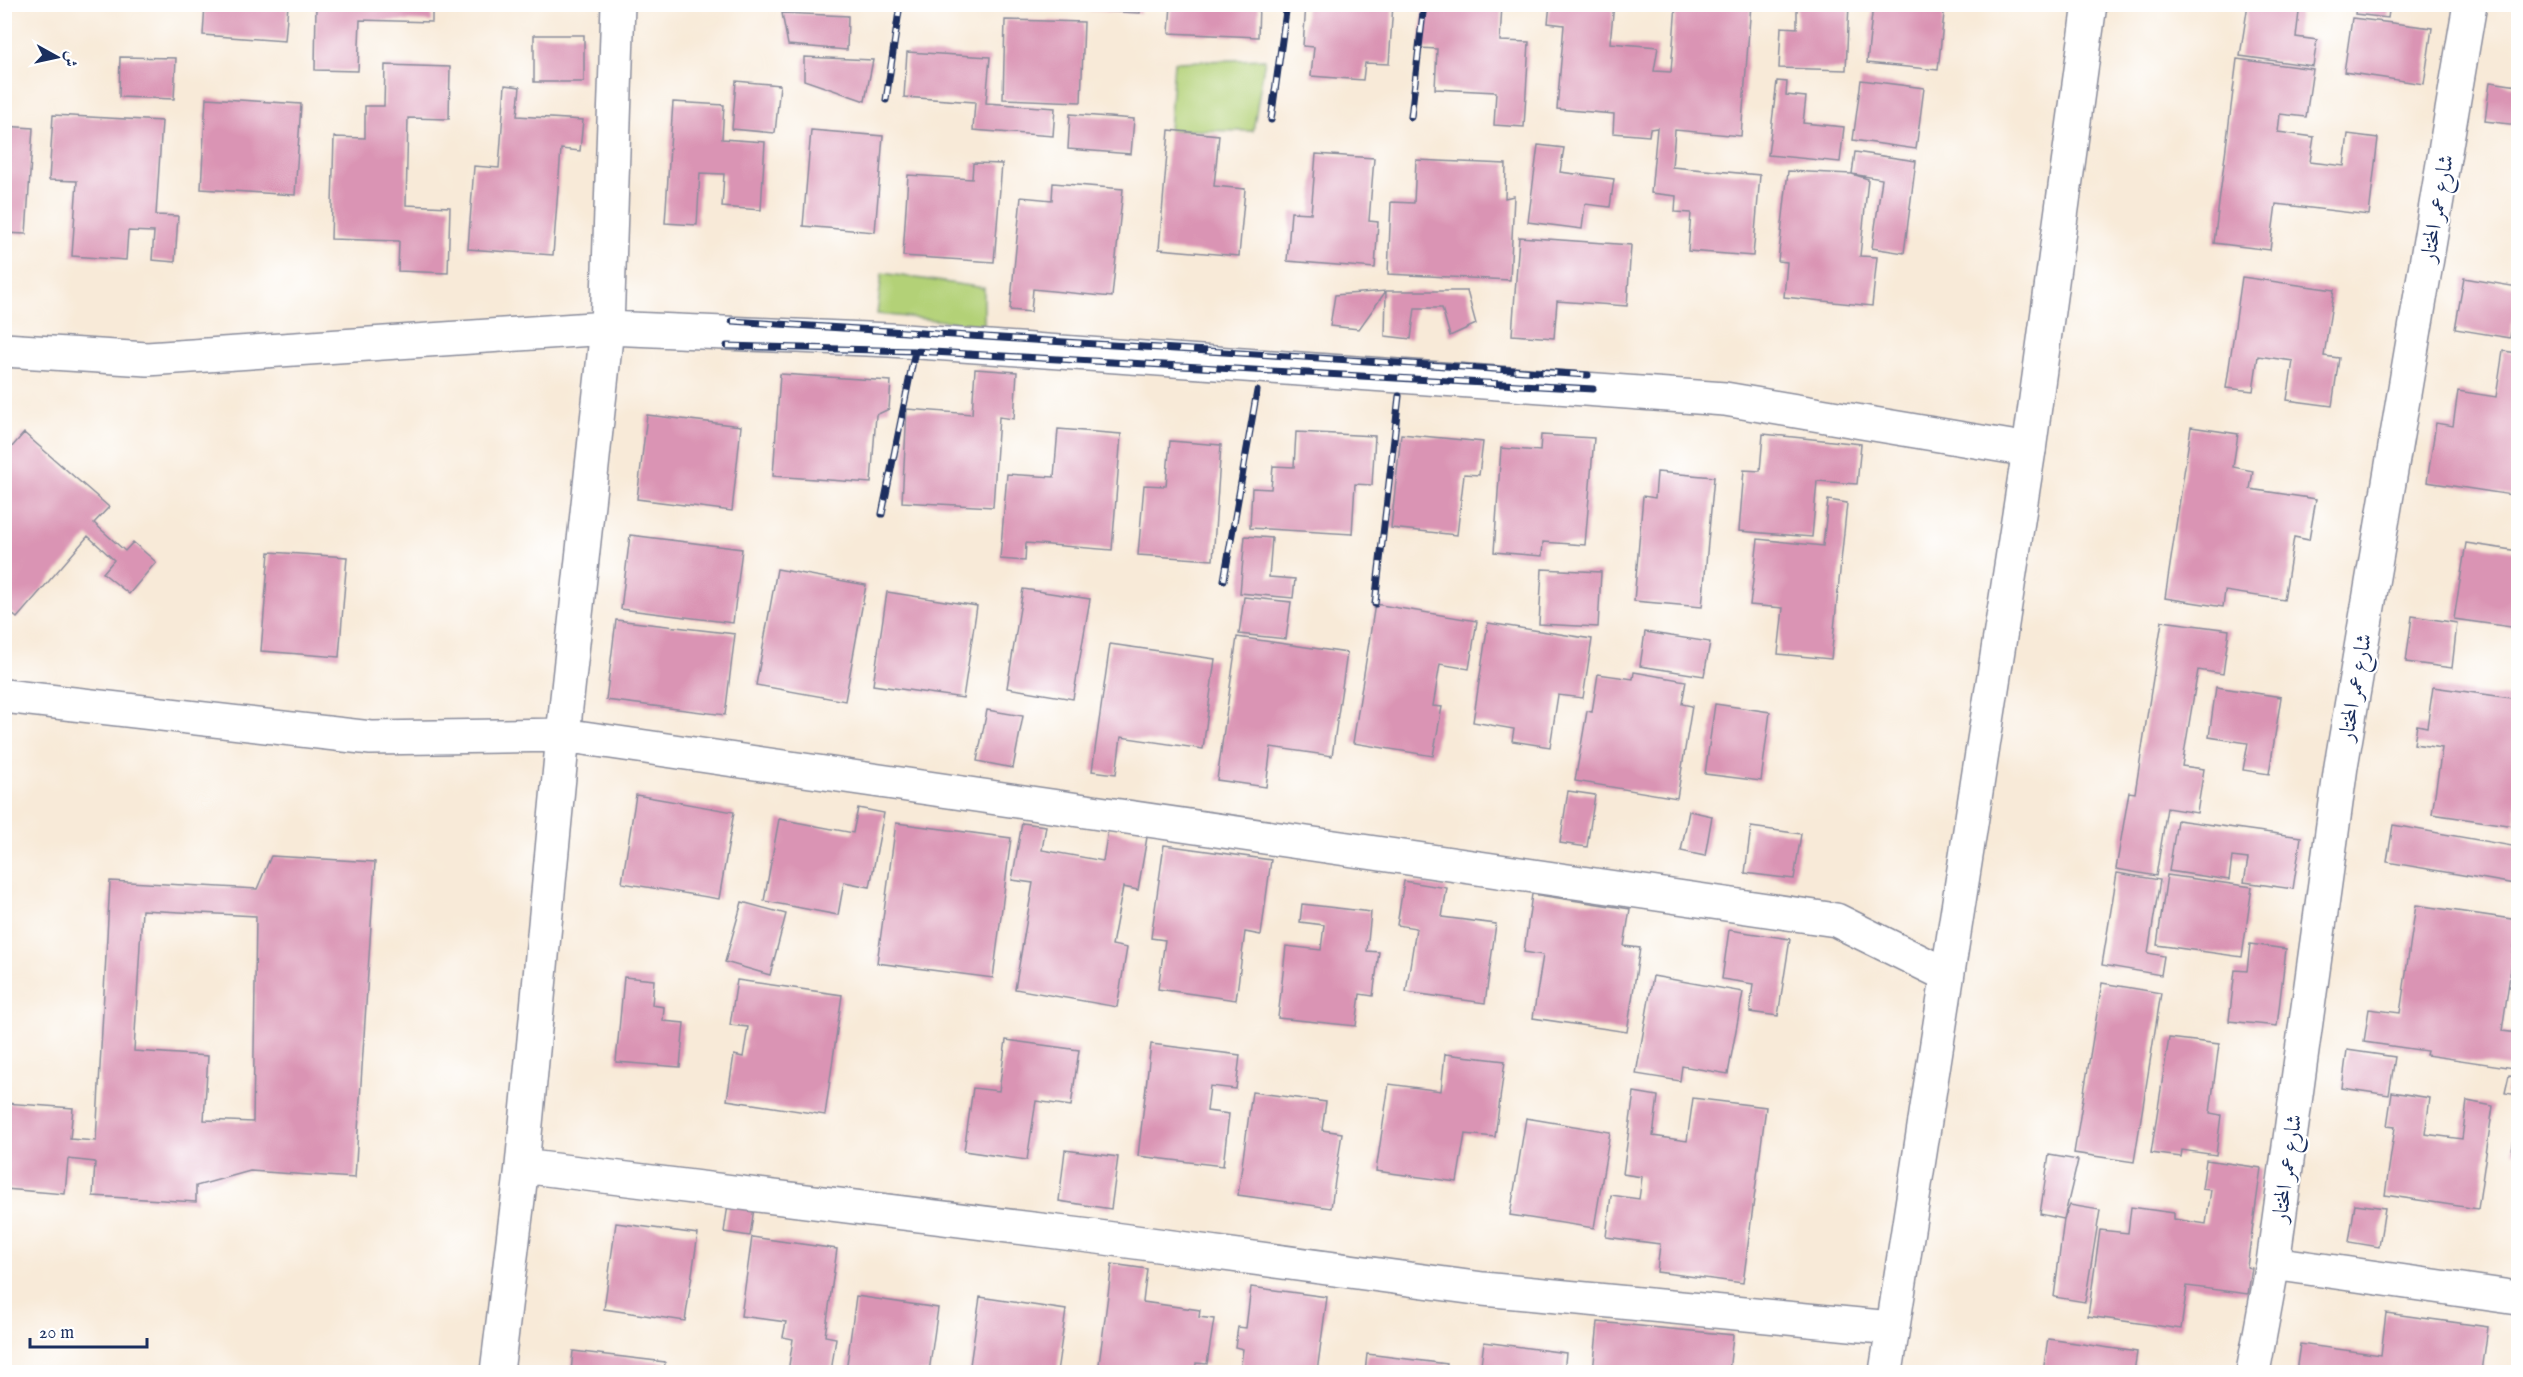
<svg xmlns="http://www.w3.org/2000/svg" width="2523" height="1377" font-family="'IM FELL English',Amiri,serif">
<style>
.green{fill:#b3d177;stroke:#67806a;stroke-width:1.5}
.building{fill:#da94b4;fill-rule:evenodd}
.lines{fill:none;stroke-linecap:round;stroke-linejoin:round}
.street-casing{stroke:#8a8c9b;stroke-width:36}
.primary-casing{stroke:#8a8c9b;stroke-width:36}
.street{stroke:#fff;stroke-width:33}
.primary{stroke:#fff;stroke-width:33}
.rail-casing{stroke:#1b2f5e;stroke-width:7}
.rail{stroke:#fff;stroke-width:4.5;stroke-dasharray:14;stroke-linecap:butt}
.labels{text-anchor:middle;stroke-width:4.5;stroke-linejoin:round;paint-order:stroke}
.street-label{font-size:22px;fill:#1b2f5e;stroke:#fff}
</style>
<rect width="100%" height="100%" fill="#fff"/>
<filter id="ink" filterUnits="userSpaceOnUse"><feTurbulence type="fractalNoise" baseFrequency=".0167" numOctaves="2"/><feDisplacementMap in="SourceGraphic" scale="12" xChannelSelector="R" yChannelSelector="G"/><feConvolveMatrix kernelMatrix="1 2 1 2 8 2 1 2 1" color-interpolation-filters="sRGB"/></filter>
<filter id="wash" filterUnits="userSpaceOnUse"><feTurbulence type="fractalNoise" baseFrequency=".008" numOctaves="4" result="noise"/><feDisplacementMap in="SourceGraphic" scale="24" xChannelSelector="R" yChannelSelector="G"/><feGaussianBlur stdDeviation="1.35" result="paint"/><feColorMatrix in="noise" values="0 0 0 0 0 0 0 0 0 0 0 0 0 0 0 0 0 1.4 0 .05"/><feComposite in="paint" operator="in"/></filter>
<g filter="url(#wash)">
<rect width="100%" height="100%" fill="#f8ead8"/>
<path class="green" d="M1265,59L1253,131L1169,130L1174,62Z
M882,273L984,288V325L877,314Z"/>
<g id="blocks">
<path class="building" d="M205,4L288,5L285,41L203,35Z
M316,4H432V22L360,20L358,71L315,70Z
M1057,4H1141L1140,13L1057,9Z
M1171,4H1259L1258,37L1169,33Z
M1306,4H1393L1389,64L1365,63L1363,80L1311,76L1314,47L1303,46Z
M1449,4H1502L1500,41L1529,42L1524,127L1494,125L1496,92L1435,89L1437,49L1420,48L1423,5L1449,7Z
M1550,4H1614L1610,43L1658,47L1654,71L1671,72L1676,4H1751L1741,136L1675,130L1672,167L1760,175L1753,256L1688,251L1691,213L1675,212L1676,196L1651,193L1657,128L1650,129L1649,136L1613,133L1614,114L1557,109L1564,25L1548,23Z
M1785,4H1849L1846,70L1779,68L1781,27L1797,28V9L1785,8Z
M1873,4H1945L1938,70L1867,63Z
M2248,4H2300L2296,37L2317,40L2313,66L2240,56Z
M2356,4H2390L2388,18L2355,14Z
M782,13L848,16L847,50L788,45Z
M2352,18L2432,28L2424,84L2344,72Z
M1005,20L1084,22L1081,102L1003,99Z
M534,35H584V82H534Z
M907,52L990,57L986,103L1055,108L1053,136L973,130L975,102L904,97Z
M120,57L176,58L174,99L119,97Z
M804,57L873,60L865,101L804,80Z
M2237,59L2313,69L2306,117L2280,114L2278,132L2314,137L2310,162L2344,166L2348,134L2378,138L2369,215L2276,204L2270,250L2214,243Z
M385,65L450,67L449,119L408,118L406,205L450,207L448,273L398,271L399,241L331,239L334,137L365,138V106H384Z
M1861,80L1924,88L1916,149L1853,140Z
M736,81L780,85L775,133L732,129Z
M1777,81L1787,82L1786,95L1806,97L1803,123L1844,127L1840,162L1768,155Z
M2490,82L2518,86V125L2485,121Z
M505,85L520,87L517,116L583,120L580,151L561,149L553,255L468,249L474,166L499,168Z
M206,98L301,104L295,195L201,189Z
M673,102L724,105L722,139L765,142L761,210L722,207L724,174L700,173L697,225L665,223Z
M1070,114L1134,119L1131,154L1068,149Z
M53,115L162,121L156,215L178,216L175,262L152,260L154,232L128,231L126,260L72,256L77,181L49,180Z
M4,126L33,128L26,234L4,233Z
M811,130L883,136L875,232L803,226Z
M1169,130L1219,135L1214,186L1245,189L1239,256L1159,249Z
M1538,145L1564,148L1560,172L1614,179L1610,207L1585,204L1582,229L1528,222Z
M1855,152L1916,161L1904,253L1872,248L1882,179L1852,174L1868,179L1860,256L1877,257L1872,306L1784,297L1787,262L1778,261L1788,171L1852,174Z
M1316,154L1374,158L1369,221L1378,222L1375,268L1287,261L1291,212L1311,213Z
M1416,160L1506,164L1505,198L1514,196L1510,280L1388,274L1391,202L1414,203Z
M973,163L1002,164L994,262L903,256L908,175L972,179Z
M1053,183L1123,189L1112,297L1033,289L1031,312L1010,310L1021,197L1052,200Z
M1519,237L1631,245L1627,306L1557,301L1554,338L1512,335Z
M2242,277L2334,290L2324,356L2339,358L2332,406L2287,400L2293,361L2258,356L2253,391L2226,388Z
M2464,278L2518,287L2510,338L2455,329Z
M1386,291L1359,329L1330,326L1335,295Z
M1386,291H1467L1476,324L1450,336L1442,308H1415L1411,339L1385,336Z
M2503,351L2518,353V496L2427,482L2436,423L2453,426L2458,391L2496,397Z
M975,369L1017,372L1014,419L999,417L993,507L902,502L907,409L972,414Z
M780,374L891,381L889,409L876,415L871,483L773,476Z
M647,415L741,426L732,511L637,499Z
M2191,427L2238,434L2233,467L2253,471L2250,489L2316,499L2309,540L2294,537L2284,600L2225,591L2223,607L2165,598Z
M1058,429L1121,434L1112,550L1026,543L1025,561L1000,559L1007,474L1054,477Z
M1296,432L1375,436L1372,485L1355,484L1352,534L1250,528L1252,488L1271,489L1273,466L1294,467Z
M24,433L109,507L94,523L125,551L133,542L156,562L129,594L103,573L114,560L88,536L17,618L4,607V456Z
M1401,434L1483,442L1479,475L1464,474L1457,535L1391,528Z
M1763,434L1861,444L1857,484L1817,481L1812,537L1739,531L1744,470L1760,471Z
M1541,435L1594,438L1585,545L1543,542L1542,556L1494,552L1501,448L1540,451Z
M1170,441L1221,445L1213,560L1138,555L1144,485L1166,486Z
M1657,472L1714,477L1702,607L1634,601L1643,496L1655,498Z
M1828,500L1847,503L1831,659L1778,654L1783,608L1750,605L1758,539L1823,546Z
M630,535L742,549L733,623L621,609Z
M1245,536L1272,538L1269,577L1295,579L1293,598L1240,593Z
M2466,543L2518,551V628L2454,619Z
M269,552L347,557L339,657L261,651Z
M777,569L866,585L845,701L756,685Z
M1542,569L1601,572L1598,627L1539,624Z
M1023,589L1090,599L1073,699L1007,688Z
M887,592L977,606L963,698L873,685Z
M1244,597L1291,602L1286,639L1239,634Z
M1375,604L1477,621L1469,669L1440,664L1433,706L1442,707L1433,756L1353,743Z
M2412,616L2457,623L2452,668L2406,662Z
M616,620L735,634L725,715L606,700Z
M2162,621L2229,630L2223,674L2198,670L2182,766L2204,769L2197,813L2167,808L2156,876L2116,869L2129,792L2135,793Z
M1488,623L1592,639L1583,698L1558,695L1550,747L1512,741L1514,729L1473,722Z
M1645,632L1710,642L1704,676L1640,666Z
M1237,637L1347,653L1332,756L1271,747L1266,787L1217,780Z
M1110,644L1215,659L1203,749L1121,737L1116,774L1092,771Z
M1634,672L1686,681L1682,704L1692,706L1677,798L1575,781L1587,711L1592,712L1598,674L1633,679Z
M2216,687L2281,697L2269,774L2243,770L2248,743L2209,737Z
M2433,687L2518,699V796L2514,826L2432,814L2442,748L2414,744L2417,725L2427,727Z
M1715,704L1770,712L1761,781L1705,774Z
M987,710L1023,716L1013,768L977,761Z
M1568,791L1595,795L1587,847L1560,843Z
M636,795L734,812L719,899L622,883Z
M858,808L884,813L870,887L844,882L838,915L764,901L779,819L853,833Z
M1689,811L1712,816L1705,856L1681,851Z
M2177,820L2301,837L2293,889L2244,882L2248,859L2232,857L2229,880L2169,871Z
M896,823L1011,838L993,978L877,963Z
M1022,823L1046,826L1042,850L1103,861L1108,830L1147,837L1138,890L1123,887L1112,945L1127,948L1117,1007L1015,989L1033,883L1012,880Z
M2393,825L2518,847L2515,884L2387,862Z
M1751,827L1801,834L1794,879L1745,873Z
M1164,845L1271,860L1261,935L1245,932L1236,1000L1158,989L1165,940L1151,938Z
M271,856L375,862L355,1178L250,1171L196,1186V1202L93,1196L95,1162L68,1159L65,1194L5,1189V1103L73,1108L70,1139L96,1141L110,881L257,889ZM142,910L256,916L253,1122L204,1120L208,1056L134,1051Z
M2117,873L2160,880L2148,953L2164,956L2161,975L2102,965Z
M2167,875L2252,887L2242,957L2157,945Z
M1404,881L1447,888L1442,917L1496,924L1485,1003L1406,992L1416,928L1397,925Z
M1532,894L1630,909L1624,946L1640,948L1627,1032L1533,1018L1543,955L1524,952Z
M742,902L786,914L770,975L725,962Z
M1302,904L1371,912L1367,951L1379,952L1373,996L1360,994L1356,1026L1278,1018L1286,946L1321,950L1324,925L1300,922Z
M2416,905L2518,920L2502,1031L2518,1033L2514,1068L2426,1055L2427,1051L2364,1042L2369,1009L2400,1013Z
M1729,930L1790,939L1778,1016L1750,1012L1753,984L1722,979Z
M2250,944L2286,949L2277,1026L2229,1021L2235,970L2247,971Z
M1653,976L1743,992L1728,1074L1682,1066L1680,1081L1636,1074Z
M624,977L654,980L652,1005L664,1007L663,1021L684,1023L680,1067L616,1062Z
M737,980L842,995L825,1115L727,1100L734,1055L743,1057L748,1027L730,1025Z
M2102,983L2161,993L2134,1162L2074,1153Z
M2169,1038L2219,1044L2210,1113L2221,1115L2216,1155L2182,1150L2181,1157L2151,1153Z
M1006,1040L1079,1050L1071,1106L1036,1101L1027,1160L964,1151L973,1088L999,1091Z
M1151,1044L1240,1055L1236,1089L1210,1086L1207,1111L1229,1114L1223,1166L1138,1156Z
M2347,1050L2395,1057L2389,1095L2342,1088Z
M1445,1054L1505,1061L1495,1137L1465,1134L1457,1182L1376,1171L1389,1084L1441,1091Z
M2509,1075L2518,1076V1095L2505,1093Z
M1252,1092L1326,1102L1322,1130L1342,1133L1331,1208L1238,1195Z
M1634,1092L1658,1096L1653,1136L1687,1141L1693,1098L1766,1107L1743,1283L1657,1272L1660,1244L1606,1237L1611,1195L1639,1199L1642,1177L1623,1174Z
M2392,1092L2430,1098L2425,1134L2462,1139L2467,1101L2493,1106L2478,1209L2385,1195L2395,1127L2387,1126Z
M1526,1118L1610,1132L1594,1228L1510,1215Z
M2517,1119H2518V1153L2512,1152Z
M1065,1150L1118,1157L1111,1209L1059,1201Z
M2049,1155L2078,1160L2064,1219L2070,1205L2100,1210L2085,1302L2054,1297L2064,1219L2040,1214Z
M2206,1160L2261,1168L2247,1267L2252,1268L2248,1294L2187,1286L2181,1329L2088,1316L2100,1230L2128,1233L2131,1207L2174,1213V1219L2206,1224L2211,1190L2202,1189Z
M2355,1204L2385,1208L2379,1247L2349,1242Z
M728,1205L754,1208L750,1236L724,1232Z
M616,1223L698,1234L685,1321L604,1309Z
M752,1237L837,1249L825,1336L836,1338L831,1372H788L793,1339L783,1337L786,1322L741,1316Z
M1112,1264L1147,1269L1143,1302L1200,1310L1199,1317L1214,1319L1207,1364L1196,1363L1195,1372H1098Z
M1251,1287L1327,1297L1317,1372H1240L1243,1349L1235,1347L1238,1327L1246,1328Z
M856,1296L938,1308L929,1372H846Z
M980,1297L1066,1310L1057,1372H969Z
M2386,1313L2488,1327L2482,1372H2296L2300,1344L2381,1355Z
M1598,1322L1733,1335L1729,1372H1593Z
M2048,1339L2137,1352L2134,1372H2043Z
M1484,1342L1566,1353L1564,1372H1480Z
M573,1351L665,1362L664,1372H571Z
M1367,1354L1447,1364L1446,1372H1365Z"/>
</g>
</g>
<g filter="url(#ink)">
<use href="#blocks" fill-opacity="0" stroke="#8a8c9b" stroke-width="1.5"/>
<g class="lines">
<g class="street-casing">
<path id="street" d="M4,350L147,359L607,328L890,340L1725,399L2029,450
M4,696L371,738L563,735L1836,920L1947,975
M522,1166L1098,1237L1483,1289L1892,1328
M2273,1263L2518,1298
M497,1372L522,1166L563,735L607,328L618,4
M2253,1372L2273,1263L2341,766L2470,4"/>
</g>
<g class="primary-casing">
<path id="primary" d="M1886,1372L2029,450L2090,4"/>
</g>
<use href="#street" class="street"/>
<use href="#primary" class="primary"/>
<g class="rail-casing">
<path id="rail" d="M886,100L900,4
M1411,117L1424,4
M1271,120L1287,4
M732,321L1588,375
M727,346L915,351L1593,389
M882,514L915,351
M1224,580L1257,391
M1375,604L1399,396"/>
</g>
<use href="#rail" class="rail"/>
</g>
</g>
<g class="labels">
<g class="street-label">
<text transform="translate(2436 208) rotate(-80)" y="8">شارع عمر المختار</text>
<text transform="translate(2354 687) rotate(-80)" y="8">شارع عمر المختار</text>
<text transform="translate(2286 1168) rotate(-82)" y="8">شارع عمر المختار</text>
</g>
</g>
<rect width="2523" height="1377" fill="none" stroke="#fff" stroke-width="24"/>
<g transform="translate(57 57) rotate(98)" stroke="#ffffff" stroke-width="4.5" paint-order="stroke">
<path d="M0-4.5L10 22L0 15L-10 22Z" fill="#1b2f5e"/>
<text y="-9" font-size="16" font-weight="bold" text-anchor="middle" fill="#1b2f5e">ش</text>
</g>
<path d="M30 1338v9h117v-9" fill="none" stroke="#1b2f5e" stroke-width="3"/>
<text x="39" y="1338" font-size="18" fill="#1b2f5e" stroke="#ffffff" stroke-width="4.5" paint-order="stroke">20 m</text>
</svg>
